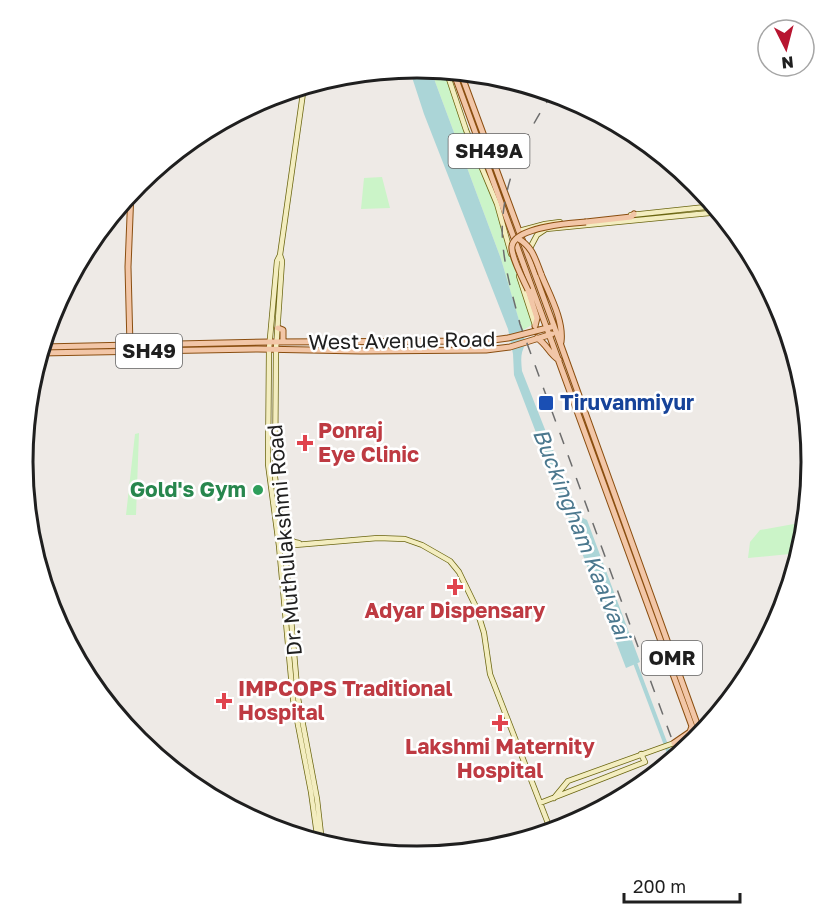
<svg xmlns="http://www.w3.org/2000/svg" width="834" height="923" font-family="'Golos Text',sans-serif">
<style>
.park{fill:#cbf4c8}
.water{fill:#abd5d7}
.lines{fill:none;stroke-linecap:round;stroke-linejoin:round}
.canal{stroke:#abd5d7;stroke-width:4}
.secondary-casing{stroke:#6b6611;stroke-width:6}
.primary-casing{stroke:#8a4e10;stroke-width:7}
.secondary{stroke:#f3edc0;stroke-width:4.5}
.primary{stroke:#f2c6a7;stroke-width:5}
.rail{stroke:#6d6d6d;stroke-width:1.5;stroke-dasharray:12 12;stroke-linecap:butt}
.primary-bridge-casing{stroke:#8a4e10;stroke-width:7;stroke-linecap:butt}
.primary-bridge{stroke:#f2c6a7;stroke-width:5}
.transit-dot{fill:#1a4fb4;stroke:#fff;stroke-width:2}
.health-dot{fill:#e0444e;stroke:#fff;stroke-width:2}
.leisure-dot{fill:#2e9e5b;stroke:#fff;stroke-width:2}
.labels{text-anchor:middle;stroke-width:5;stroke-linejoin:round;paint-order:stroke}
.shield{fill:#fff;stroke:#626262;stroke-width:1.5}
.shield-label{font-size:20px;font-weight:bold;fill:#1f1f1f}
.street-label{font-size:21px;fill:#1f1f1f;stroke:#fff}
.transit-label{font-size:21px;font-weight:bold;fill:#164399;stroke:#fff;text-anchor:start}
.health-label{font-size:21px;font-weight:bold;fill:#be3a42;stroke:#fff;text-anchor:start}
.leisure-label{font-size:21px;font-weight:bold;fill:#27864d;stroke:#fff;text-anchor:end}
.water-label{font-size:22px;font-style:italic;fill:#4b788e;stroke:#fff}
.rim{fill:none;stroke:#1f1f1f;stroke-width:3}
</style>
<rect width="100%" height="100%" fill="#eeeae6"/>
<path class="park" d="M430,68L444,70C476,154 509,237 533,324L522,331L501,259Z
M382,177L390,208L361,209L364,178Z
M139,433L136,515H126L135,434Z
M805,522L804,539L800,553L748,558L750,542L760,530Z"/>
<path class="water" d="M417,67L430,68L501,259L526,344C520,352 521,361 522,371L579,516L587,520L640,662L626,668L514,375L513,354L508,329L424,114L409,68Z"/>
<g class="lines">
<path class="canal" d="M634,660L672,761"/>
<g class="secondary-casing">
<path id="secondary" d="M446,70L466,130L497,204L511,254
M304,86L280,255L277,261L269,349L268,464L279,546L293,699L311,792L318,842
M631,215L715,206
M519,231L545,224L560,222
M529,250L537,235L546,229L720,212
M280,255L282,261L276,349L275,477L285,550L298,698L317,799L322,843
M519,276L535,325
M284,533L294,542L299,543
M283,546L378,538L405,539L422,545L450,561L459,572L476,607L484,633L490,674L551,831
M554,798L568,781L674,743L699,737
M540,803L645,762L641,754"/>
</g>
<g class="primary-casing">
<path id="primary" d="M453,71L697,740
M460,71L554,326L701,735
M586,222L631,217L634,214
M541,274C549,294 564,320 561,342
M528,290L537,318L535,326
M278,328L283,330V342
M537,338C547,344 549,354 559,360
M130,346L128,267L131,191
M42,347L270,342L486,341L508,338L551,327
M40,353L258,349L361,351L486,350L510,347L552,334
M674,743L690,732L692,726"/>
</g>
<use href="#secondary" class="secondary"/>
<use href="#primary" class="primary"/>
<path class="rail" d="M553,93C529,127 507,173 503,215C499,251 511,289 520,324L678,756"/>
<g class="primary-bridge-casing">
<path id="primary-bridge" d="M517,238C532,246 535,258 541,274
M528,290C524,281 510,255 512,246C515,227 571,223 586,222"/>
</g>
<use href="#primary-bridge" class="primary-bridge"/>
</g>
<rect class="transit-dot" x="538" y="395" width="16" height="16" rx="3"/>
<g class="health-dot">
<path d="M302 434h6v6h6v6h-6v6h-6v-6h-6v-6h6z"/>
<path d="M452 578h6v6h6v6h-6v6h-6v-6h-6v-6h6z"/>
<path d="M221 692h6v6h6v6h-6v6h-6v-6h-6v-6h6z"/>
<path d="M497 714h6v6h6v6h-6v6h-6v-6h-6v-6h6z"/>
</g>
<circle class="leisure-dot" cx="258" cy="490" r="6"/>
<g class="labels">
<g class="shield">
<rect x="448.5" y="134" width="81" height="34" rx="4.5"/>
<rect x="116" y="334" width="66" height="34" rx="4.5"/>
<rect x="642" y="641" width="60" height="34" rx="4.5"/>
</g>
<g class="shield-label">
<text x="489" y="158">SH49A</text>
<text x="149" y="358">SH49</text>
<text x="672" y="665">OMR</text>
</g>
<g class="street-label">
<text transform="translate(402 341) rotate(-1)" y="7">West Avenue Road</text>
<text transform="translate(285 540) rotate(-95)" y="7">Dr. Muthulakshmi Road</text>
</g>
<g class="transit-label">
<text x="560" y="410">Tiruvanmiyur</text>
</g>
<g class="health-label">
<text x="318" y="438">Ponraj<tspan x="318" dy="24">Eye Clinic</tspan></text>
<text x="455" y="618" text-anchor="middle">Adyar Dispensary</text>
<text x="238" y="696">IMPCOPS Traditional<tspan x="238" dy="24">Hospital</tspan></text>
<text x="500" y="754" text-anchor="middle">Lakshmi Maternity<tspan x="500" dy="24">Hospital</tspan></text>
</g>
<g class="leisure-label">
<text x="246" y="497">Gold's Gym</text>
</g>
<g class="water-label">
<text transform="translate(582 534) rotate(68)" y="8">Buckingham Kaalvaai</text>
</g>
</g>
<path d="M0 0H834V923H0ZM33 462a384 384 0 1 1 768 0a384 384 0 1 1-768 0Z" fill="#fff" fill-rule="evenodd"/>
<path class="rim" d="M33 462a384 384 0 1 1 768 0a384 384 0 1 1-768 0Z"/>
<g transform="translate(786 48) rotate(174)"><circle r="28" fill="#ffffff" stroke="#a5a5a5" stroke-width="1.5"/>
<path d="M0-4.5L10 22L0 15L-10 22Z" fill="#b81530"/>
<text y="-9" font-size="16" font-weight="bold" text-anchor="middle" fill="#1f1f1f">N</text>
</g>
<path d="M624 893v9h116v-9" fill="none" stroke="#1f1f1f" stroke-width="3"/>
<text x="633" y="893" font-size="18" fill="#1f1f1f" stroke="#ffffff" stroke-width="4.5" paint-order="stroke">200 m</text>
</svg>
